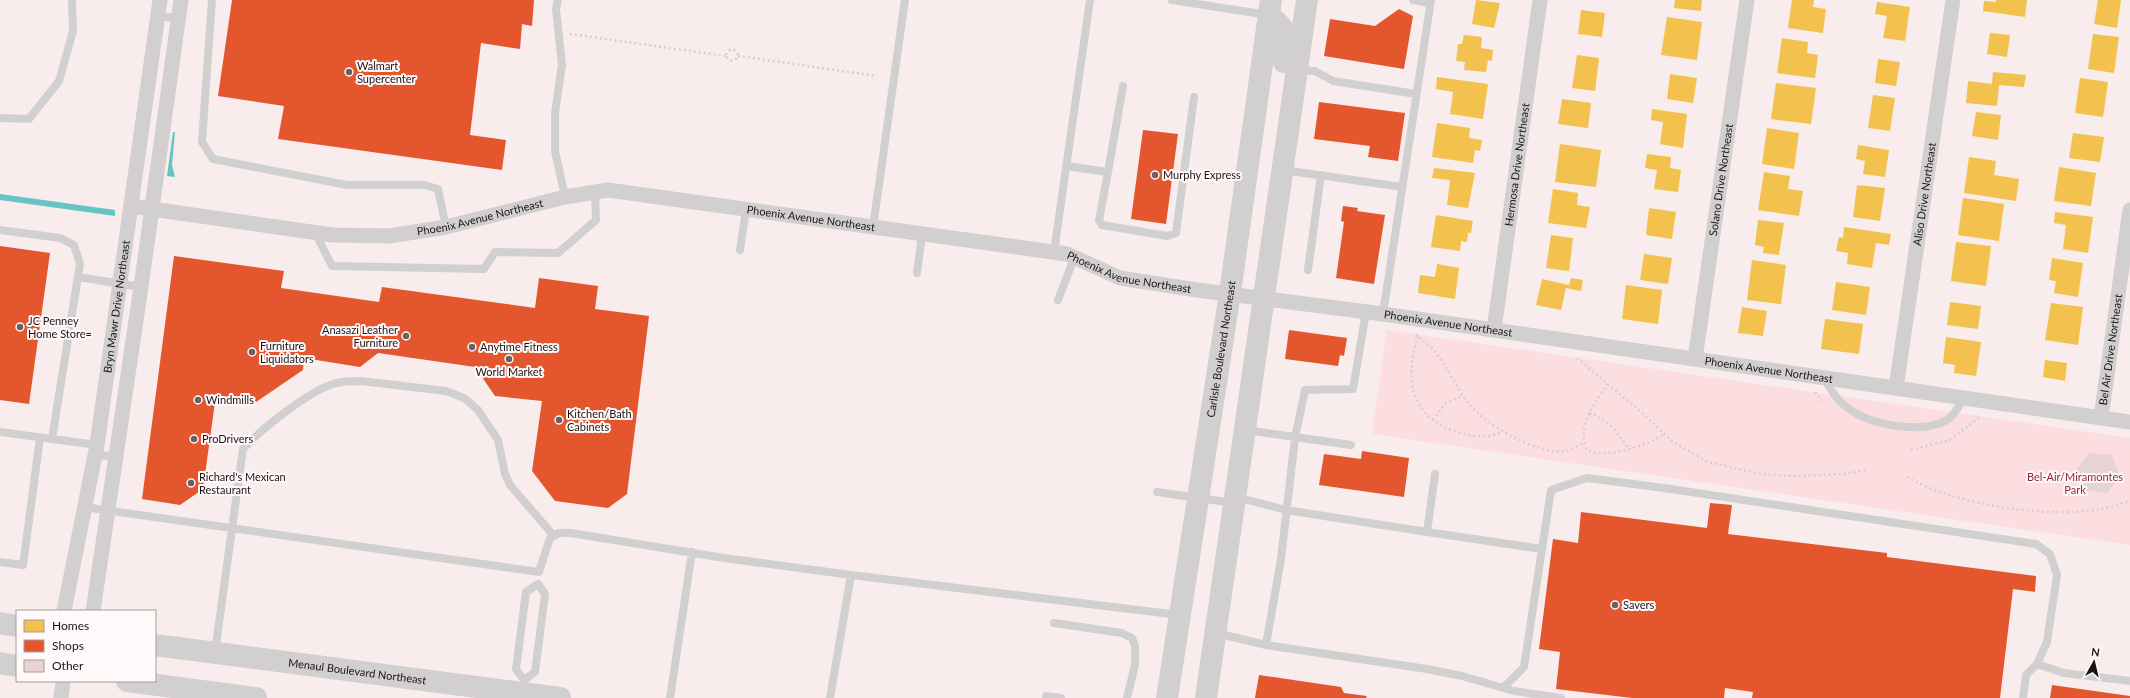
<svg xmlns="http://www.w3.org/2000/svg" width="2130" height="698" font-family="Lato,sans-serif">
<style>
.green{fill:#fcdde0}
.water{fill:#66c4c3}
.homes{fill:#f2c14e}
.shops{fill:#e4572e}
.building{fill:#e7d2d5}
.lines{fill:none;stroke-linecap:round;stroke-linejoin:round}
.path{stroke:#d4d0d0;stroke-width:2.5;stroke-dasharray:2 3;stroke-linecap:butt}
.service{stroke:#d2cfd0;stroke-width:8}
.minor{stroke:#d2cfd0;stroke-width:15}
.secondary{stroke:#d2cfd0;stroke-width:22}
.poi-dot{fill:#6a5f61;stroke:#fff9fa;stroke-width:1.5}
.labels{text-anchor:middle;stroke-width:4;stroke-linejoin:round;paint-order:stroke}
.poi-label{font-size:11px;fill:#1d1315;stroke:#fff9fa;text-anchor:start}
.street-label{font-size:11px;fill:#1d1315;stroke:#fff9fa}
.park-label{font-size:11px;fill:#902643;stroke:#fff9fa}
</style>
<rect width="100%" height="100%" fill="#f9eced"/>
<path class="green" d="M1387,330L2130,438V545L1372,434Z"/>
<path class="water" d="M173,132H175L172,165L175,177L167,176Z
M0,194L115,210V216L0,200Z"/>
<path class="homes" d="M1476,0L1500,3L1494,28L1472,24Z
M1675,0H1702L1701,11L1674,8Z
M1792,0H1814L1813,7L1826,9L1823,33L1788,28Z
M1996,0H2027L2025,17L1983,11L1984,1L1996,2Z
M2098,0H2121L2117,28L2094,24Z
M1877,2L1910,7L1905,41L1883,38L1887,16L1875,14Z
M1581,10L1605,13L1602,37L1578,34Z
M1667,17L1702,22L1697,60L1661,55Z
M1990,33L2010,35L2007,57L1987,54Z
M2093,34L2119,37L2114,73L2088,69Z
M1464,35L1482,37L1481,48L1493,50L1492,61L1488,60L1486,72L1464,70L1465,62L1456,61L1458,44H1462Z
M1782,38L1808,42L1807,53L1818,55L1815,78L1777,73Z
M1577,55L1599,58L1595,91L1572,88Z
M1878,59L1900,62L1896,86L1875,83Z
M1993,72L2026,75L2024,87L1999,85L1997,106L1966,103L1968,81L1992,84Z
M1670,74L1697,78L1693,103L1667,99Z
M1437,77L1488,84L1483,119L1450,114L1453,92L1436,89Z
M2080,78L2108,82L2103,117L2075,113Z
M1776,83L1816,88L1811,124L1771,119Z
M1873,95L1895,98L1890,131L1868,128Z
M1562,99L1591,103L1588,128L1558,124Z
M1652,109L1687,114L1683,148L1660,144L1663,122L1651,120Z
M1976,112L2001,115L1998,140L1972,136Z
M1437,123L1470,128L1469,138L1482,140L1480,151L1475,150L1473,163L1432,157Z
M1767,128L1799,133L1794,169L1762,164Z
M2073,133L2104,137L2100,162L2069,158Z
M1560,144L1601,150L1596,187L1555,182Z
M1858,145L1889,150L1885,177L1863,174L1865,161L1856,159Z
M1647,154L1671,157L1670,168L1681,170L1678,192L1654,189L1657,170L1645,168Z
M1969,157L1996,161L1994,175L2019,179L2016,201L1964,193Z
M2059,167L2096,173L2091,206L2054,201Z
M1434,168L1475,173L1468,208L1447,205L1450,180L1432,178Z
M1764,172L1790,176L1788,189L1803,191L1799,216L1758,210Z
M1857,185L1885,188L1880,221L1853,217Z
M1553,189L1578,193L1577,205L1590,207L1586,228L1548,223Z
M1963,198L2004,204L1999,241L1958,235Z
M1649,208L1676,212L1672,239L1646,235Z
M2055,212L2093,217L2088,253L2063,249L2066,225L2054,223Z
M1436,215L1473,221L1471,233H1468L1467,242L1461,241L1460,251L1431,247Z
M1758,220L1784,223L1779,255L1763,253L1764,247L1755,245Z
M1844,227L1891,234L1889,245L1876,243L1872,268L1847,264L1848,253L1836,251L1839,237L1843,238Z
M1551,235L1573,238L1569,271L1546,268Z
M1956,242L1991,246L1986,286L1951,281Z
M1644,254L1672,258L1668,284L1640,280Z
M2052,258L2083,263L2078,297L2054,293L2056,281L2049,280Z
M1752,260L1786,265L1781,304L1747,300Z
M1437,264L1459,268L1455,299L1418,293L1420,275L1435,277Z
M1571,278L1583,280L1581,291L1566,288L1561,310L1536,305L1542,279L1569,285Z
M1836,282L1870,287L1866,315L1832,310Z
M1626,285L1662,290L1658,324L1622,319Z
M1950,302L1981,306L1978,329L1947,325Z
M2051,303L2083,307L2078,345L2045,340Z
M1742,307L1767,311L1763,336L1738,333Z
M1825,319L1863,324L1859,354L1821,349Z
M1946,337L1981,342L1976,376L1954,373L1955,365L1943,363Z
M2045,360L2067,363L2065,381L2043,377Z"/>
<path class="shops" d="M232,0H534L532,26L522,24L520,49L481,43L470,135L506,140L502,170L278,139L284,106L218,96Z
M1399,9L1413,16L1404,69L1324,56L1330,19L1375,26Z
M1319,102L1405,113L1398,161L1368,157L1370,146L1314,139Z
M1143,130L1178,134L1166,224L1131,219Z
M1343,206L1358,208L1357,211L1385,215L1374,284L1336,278L1344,222L1341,221Z
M0,246L50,253L29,404L0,400Z
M174,256L284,271L281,288L379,302L382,287L535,308L539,278L598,286L595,309L649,316L627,494L608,508L555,501L532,471L542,401L495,396L475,367L378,353L360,367L304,358L303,370L256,402L216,395L203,489L180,505L142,499Z
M1289,330L1347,338L1344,356L1340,355L1338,366L1285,359Z
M1362,451L1409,458L1404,497L1319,485L1324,454L1361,459Z
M1710,503L1732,505L1728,534L1887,553V557L2036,576L2035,592L2013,589L2000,698H1752L1753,692L1725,688L1724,698H1632L1556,689L1560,652L1539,649L1553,539L1578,543L1581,512L1707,528Z
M1259,675L1341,687L1344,693L1367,696L1366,698H1255Z
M2052,685L2130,696V698H2050Z"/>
<path class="building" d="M2089,453L2112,455L2120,477L2107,493L2084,490L2076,470Z"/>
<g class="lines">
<path class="path" d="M570,34L726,56
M726.5 55a5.5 5.5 0 1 1 11 0a5.5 5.5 0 1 1-11 0Z
M738,56L877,76
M1416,334C1422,342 1431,345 1436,353C1449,369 1456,388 1469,404C1484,424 1540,456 1565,451C1572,450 1579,445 1584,442
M1418,336C1403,382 1412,420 1461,433C1475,437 1490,439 1503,431
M1577,358L1639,410L1673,442L1708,462L1761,474L1795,476L1845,474L1865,470
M1608,384C1595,401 1576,427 1587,450C1604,460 1649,445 1664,434
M1815,392L1822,401
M1589,413C1607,419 1618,433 1629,449
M1433,420L1445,404L1463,395
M1911,450L1950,440L1980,417
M1907,477C1954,505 2053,520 2106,508C2114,506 2122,503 2130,501"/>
<path class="service" d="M212,0L202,142L213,159L347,185H424L438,189L446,227
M558,0L556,9L562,65L555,113V151L565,197
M1172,0L1268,15
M1413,0L1430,3
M158,16L178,18
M1298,70L1315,71L1333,81L1416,94
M0,118L29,119L59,81L73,31L72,0
M1066,166L1108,172L1099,220L1102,225L1167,236L1176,233L1194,97
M1283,170L1402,187
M1108,172L1123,86
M873,227L905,0
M0,230L60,238L74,245L80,264L52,439
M315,232L332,266L484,269L495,252L558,253L596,220L595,192
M740,250L746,210
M1054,252L1090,0
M1308,270L1321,175
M917,273L922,234
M78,277L141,287
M1058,300L1075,256
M1383,314L1431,0
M1824,378C1830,388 1835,398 1844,405C1867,425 1920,435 1947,420C1954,416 1960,404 1964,398
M1246,430L1351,445
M0,432L97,445
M95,454L115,457
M1157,492L1233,503
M1236,497L1286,510L1427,532L1435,474
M84,507L539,572L550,538L559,533H571L724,558L851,575L1179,615
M1427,532L1542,549
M0,562L23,565L40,438
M1054,623L1122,633L1132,638L1135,646V665L1127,698
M1216,633L1266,645L1281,559L1295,438L1305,390L1353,389L1366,312
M1266,645L1427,669L1462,676L1514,691L1561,698
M215,652L243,449C261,429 308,392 333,384C342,381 351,381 361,381L446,391L464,398L478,410L498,440L505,474L510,485L554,536
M2037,664L2064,673L2130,681
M1503,688L1524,667L1551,490L1587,478L1664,488L2036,544L2050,554L2057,575L2047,642L2037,664L2026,675L2023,698
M523,692L524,680L516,669L526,592L538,584L545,594L535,672L524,680
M1046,696L1061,698
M670,698L692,552
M830,698L851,575"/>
<g class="minor">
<path id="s1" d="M131,206L332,235L389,236L446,227L565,197L608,190L1067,254L1120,278L1197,290L1383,314L2130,422"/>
<path id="s2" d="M1494,330L1540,0"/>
<path id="s3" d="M1695,359L1747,0"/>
<path id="s4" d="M1896,388L1953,0"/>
<path id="s5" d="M2101,418L2130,210"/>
<path id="s6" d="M64,611L97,445L160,0"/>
<path d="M93,611L141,287L181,0"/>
<path d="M61,698L63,681"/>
</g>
<g class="secondary">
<path d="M1269,15C1291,34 1288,35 1284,62"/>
<path d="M0,623L17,626"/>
<path id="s7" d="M155,645L560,698"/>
<path d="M0,663L17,666"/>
<path d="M127,681L256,698"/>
<path id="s8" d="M1167,698L1230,293L1271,0"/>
<path d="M1206,698L1307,0"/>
</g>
</g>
<g class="poi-dot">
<circle cx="349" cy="72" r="4"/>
<circle cx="1155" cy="175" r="4"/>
<circle cx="20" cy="327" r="4"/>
<circle cx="406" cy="336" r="4"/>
<circle cx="472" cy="347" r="4"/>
<circle cx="252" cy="352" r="4"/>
<circle cx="509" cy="359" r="4"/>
<circle cx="198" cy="400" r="4"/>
<circle cx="559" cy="420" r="4"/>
<circle cx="194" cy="439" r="4"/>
<circle cx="191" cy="483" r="4"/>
<circle cx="1615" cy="605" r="4"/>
</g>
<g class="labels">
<g class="poi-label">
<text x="357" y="70">Walmart<tspan x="357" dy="13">Supercenter</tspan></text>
<text x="1163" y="179">Murphy Express</text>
<text x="28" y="325">JC Penney<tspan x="28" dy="13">Home Store=</tspan></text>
<text x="398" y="334" text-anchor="end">Anasazi Leather<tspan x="398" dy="13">Furniture</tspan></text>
<text x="260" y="350">Furniture<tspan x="260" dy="13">Liquidators</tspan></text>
<text x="480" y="351">Anytime Fitness</text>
<text x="509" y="376" text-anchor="middle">World Market</text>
<text x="206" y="404">Windmills</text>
<text x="567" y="418">Kitchen/Bath<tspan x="567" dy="13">Cabinets</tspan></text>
<text x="202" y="443">ProDrivers</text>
<text x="199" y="481">Richard's Mexican<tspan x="199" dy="13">Restaurant</tspan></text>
<text x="1623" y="609">Savers</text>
</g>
<g class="street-label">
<text dy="4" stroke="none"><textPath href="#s2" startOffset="167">Hermosa Drive Northeast</textPath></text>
<text dy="4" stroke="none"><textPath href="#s3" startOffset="181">Solano Drive Northeast</textPath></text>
<text dy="4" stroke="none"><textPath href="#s4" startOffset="196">Aliso Drive Northeast</textPath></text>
<text dy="4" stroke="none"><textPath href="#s1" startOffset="353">Phoenix Avenue Northeast</textPath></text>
<text dy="4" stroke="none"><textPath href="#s1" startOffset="689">Phoenix Avenue Northeast</textPath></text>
<text dy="4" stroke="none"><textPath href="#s1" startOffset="1013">Phoenix Avenue Northeast</textPath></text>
<text dy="4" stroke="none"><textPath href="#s6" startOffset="309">Bryn Mawr Drive Northeast</textPath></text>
<text dy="4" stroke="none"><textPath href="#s1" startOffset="1337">Phoenix Avenue Northeast</textPath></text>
<text dy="4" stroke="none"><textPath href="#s8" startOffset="353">Carlisle Boulevard Northeast</textPath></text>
<text dy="4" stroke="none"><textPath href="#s5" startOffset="69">Bel Air Drive Northeast</textPath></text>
<text dy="4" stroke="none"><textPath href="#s1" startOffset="1661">Phoenix Avenue Northeast</textPath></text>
<text dy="4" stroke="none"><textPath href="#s7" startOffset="204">Menaul Boulevard Northeast</textPath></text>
</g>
<g class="park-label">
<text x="2075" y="481">Bel-Air/Miramontes<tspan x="2075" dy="13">Park</tspan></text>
</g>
</g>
<rect x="16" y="610" width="140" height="72" fill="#fff9fa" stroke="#a59d9e"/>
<rect x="24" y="620" width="20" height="12" fill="#f2c14e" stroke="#a59d9e"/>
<text x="52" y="630" font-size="12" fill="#1d1315">Homes</text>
<rect x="24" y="640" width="20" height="12" fill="#e4572e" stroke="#a59d9e"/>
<text x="52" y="650" font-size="12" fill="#1d1315">Shops</text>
<rect x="24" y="660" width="20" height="12" fill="#e7d2d5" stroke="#a59d9e"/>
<text x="52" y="670" font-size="12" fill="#1d1315">Other</text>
<g transform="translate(2094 662) rotate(8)" stroke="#fff9fa" stroke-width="3" paint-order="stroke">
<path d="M0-3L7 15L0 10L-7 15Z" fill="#1d1315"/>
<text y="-6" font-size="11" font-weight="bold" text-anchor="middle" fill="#1d1315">N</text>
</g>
</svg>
